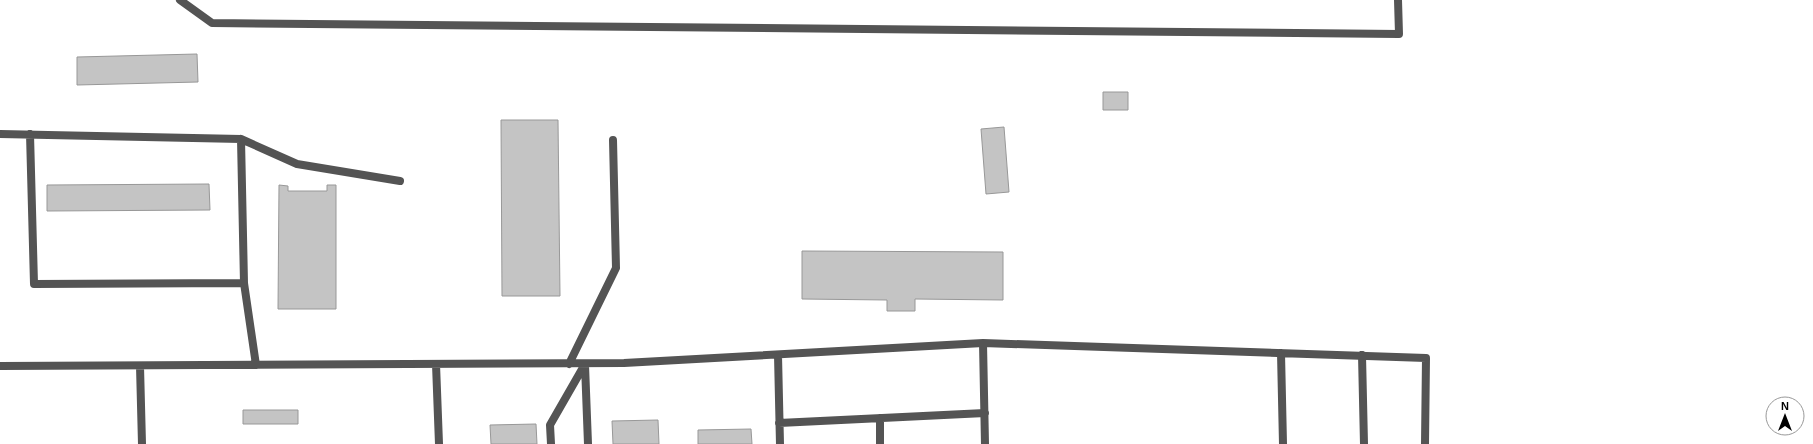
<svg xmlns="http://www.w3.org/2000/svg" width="1813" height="444" font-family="Helvetica,sans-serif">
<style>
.building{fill:#c4c4c4;stroke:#989898}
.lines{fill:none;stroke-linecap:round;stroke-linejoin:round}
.lane{stroke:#545454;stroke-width:8}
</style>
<rect width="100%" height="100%" fill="#fff"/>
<path class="building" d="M197,54L198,82L77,85V57Z
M1103,92H1128V110H1103Z
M501,120H558L560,296H502Z
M1004,127L1009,192L986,194L981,129Z
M209,184L210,210L47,211V185Z
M279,185L288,186V191H327V185H336V309H278Z
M802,251L1003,252V300L915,299V311H887V300L802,299Z
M243,410H298V424H243Z
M658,420L659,444H613L612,421Z
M536,424L537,444H491L490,425Z
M751,429L752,444H698V430Z"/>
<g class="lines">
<path class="lane" d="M180,0L212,23L1399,34L1398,0
M0,134L241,139L244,283L256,365
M30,134L34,284L244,283
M241,139L297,164L400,181
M983,343L985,444
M1281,353L1283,444
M778,355L780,444
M1362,355L1364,444
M436,364L439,444
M569,364L616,268L613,140
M585,365L588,444
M0,366L624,363L983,343L1426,358L1425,444
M140,366L142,444
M880,418V444
M779,423L985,413
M551,444L550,425L585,364"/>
</g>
<g transform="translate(1785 416)"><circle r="19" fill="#ffffff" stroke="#999999"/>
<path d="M0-3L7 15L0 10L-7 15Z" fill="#000000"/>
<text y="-6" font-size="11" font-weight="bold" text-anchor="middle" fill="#000000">N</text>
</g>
</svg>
